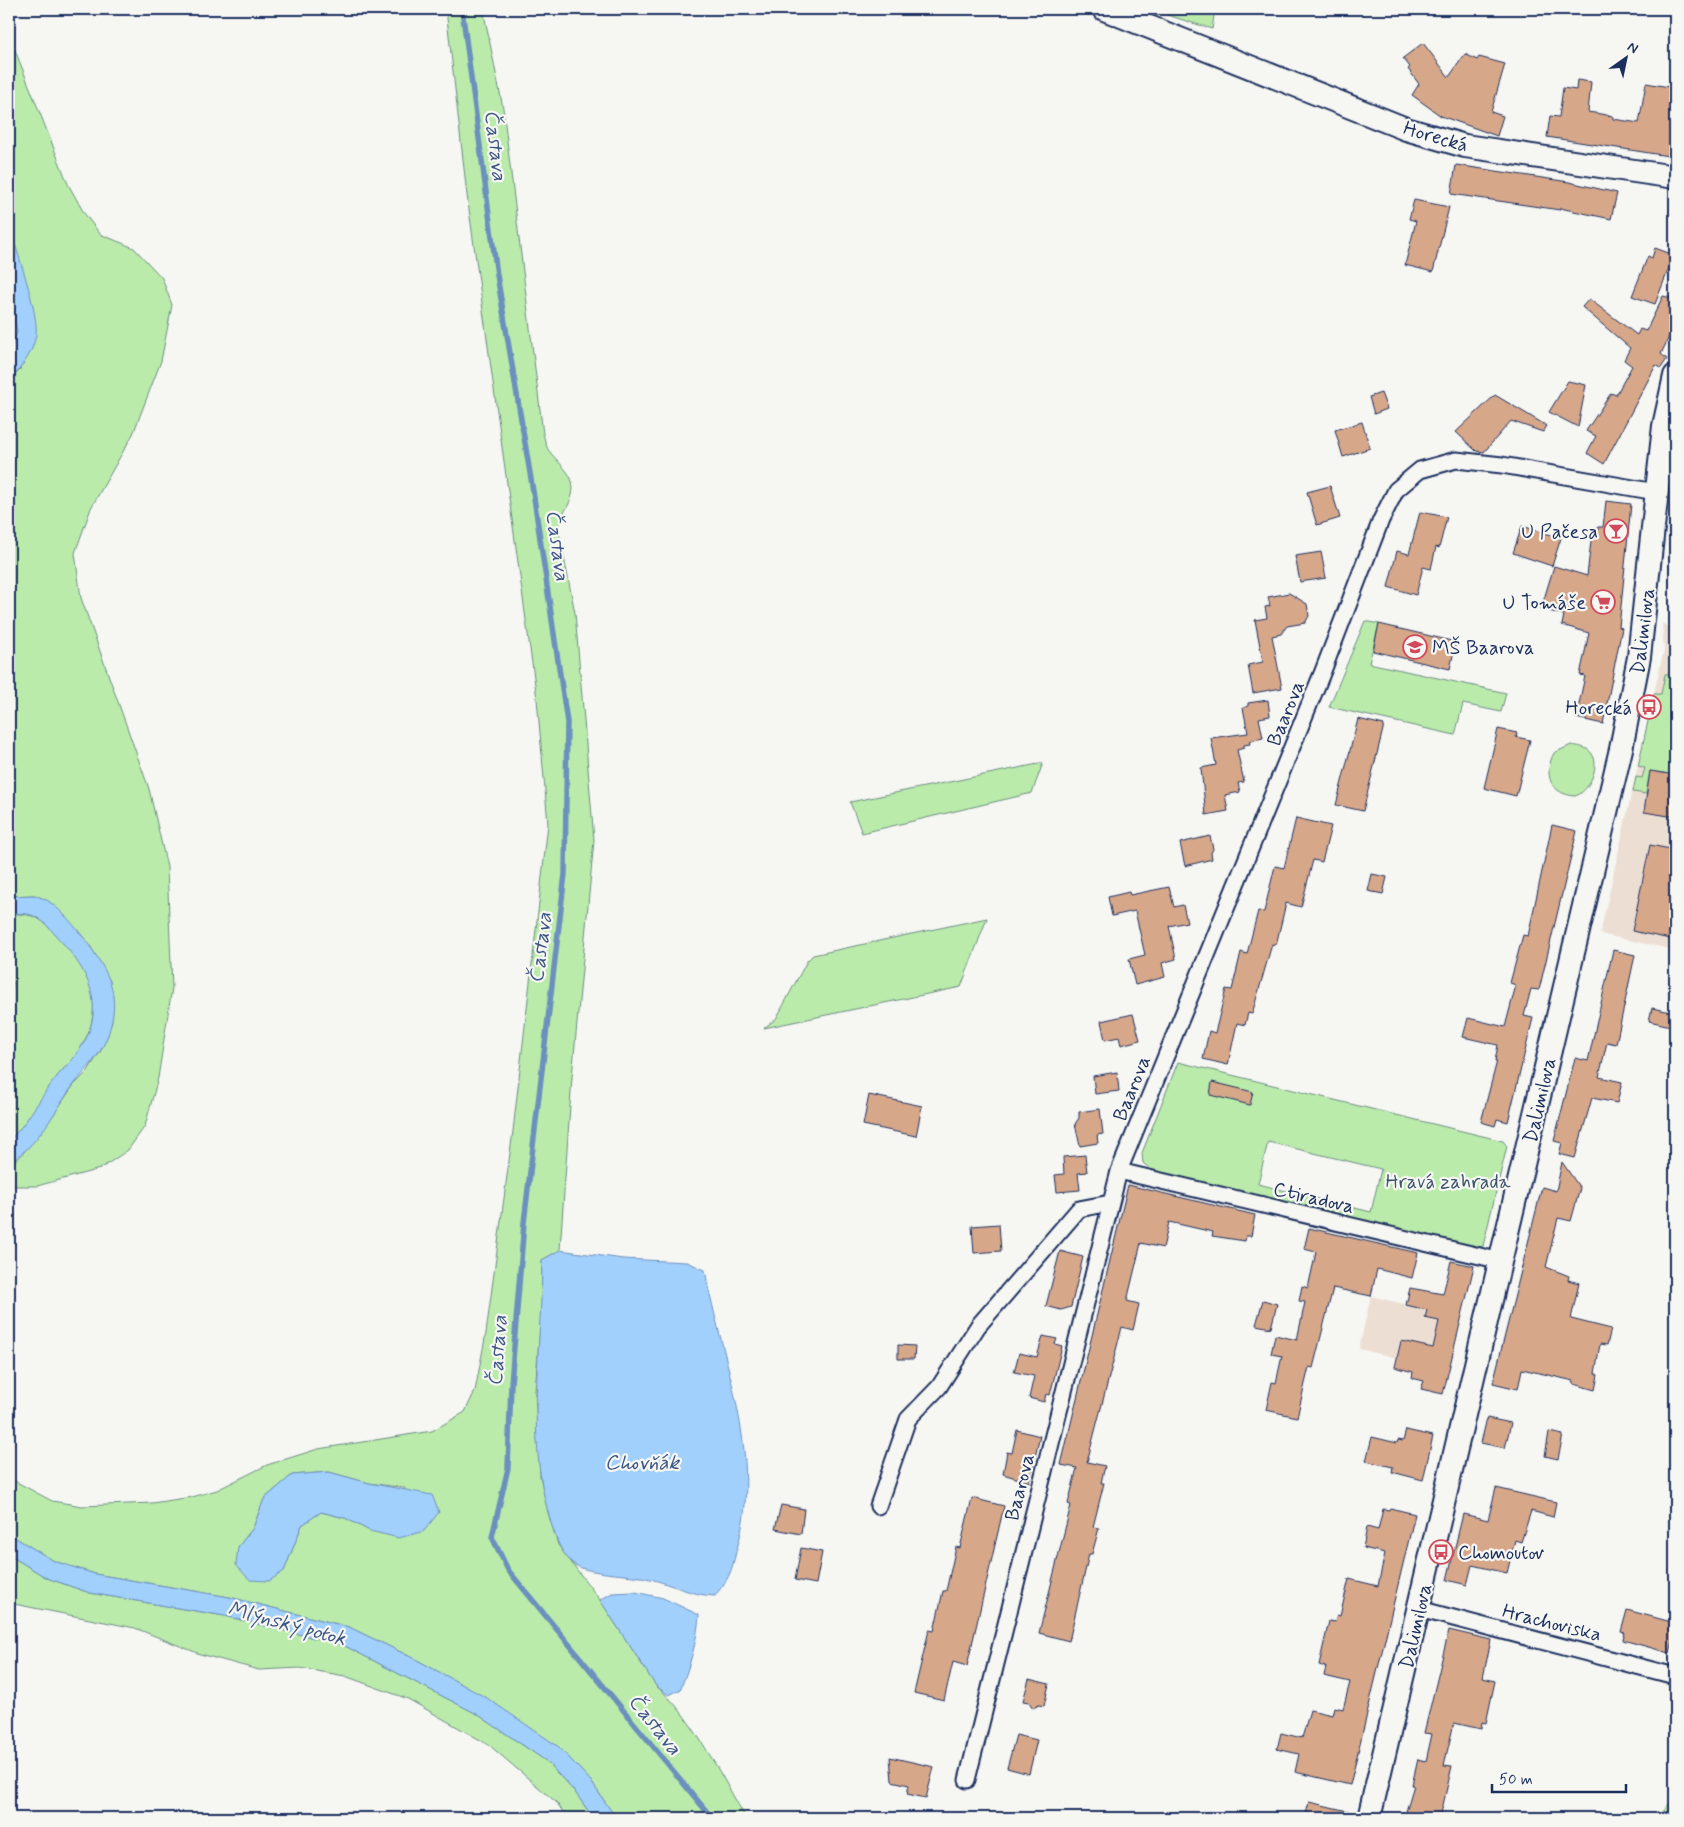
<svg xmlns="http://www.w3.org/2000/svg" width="1684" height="1827" font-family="Mynerve,sans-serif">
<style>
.built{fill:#edded3}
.green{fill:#bbebaa;stroke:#6b8d84;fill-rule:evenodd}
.water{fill:#a2d0fd;stroke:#6c90bd}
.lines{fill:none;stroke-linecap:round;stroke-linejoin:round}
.stream{stroke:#6c90bd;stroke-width:5.5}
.building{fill:#d7a78a;stroke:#1b2f5e}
.street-casing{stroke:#1b2f5e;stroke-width:19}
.secondary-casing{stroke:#1b2f5e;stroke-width:26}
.street{stroke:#f6f6f2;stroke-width:15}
.secondary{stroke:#f6f6f2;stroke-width:22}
.labels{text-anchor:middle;stroke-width:4.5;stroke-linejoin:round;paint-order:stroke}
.street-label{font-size:20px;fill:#1b2f5e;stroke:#f6f6f2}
.poi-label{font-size:20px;fill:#1b2f5e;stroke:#f6f6f2;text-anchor:end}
.park-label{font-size:20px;fill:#3b556d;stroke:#f6f6f2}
.water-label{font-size:21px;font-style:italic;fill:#3d5786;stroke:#f6f6f2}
</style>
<rect width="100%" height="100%" fill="#f6f6f2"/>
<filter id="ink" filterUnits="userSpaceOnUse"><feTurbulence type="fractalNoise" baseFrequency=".02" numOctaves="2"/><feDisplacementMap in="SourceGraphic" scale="10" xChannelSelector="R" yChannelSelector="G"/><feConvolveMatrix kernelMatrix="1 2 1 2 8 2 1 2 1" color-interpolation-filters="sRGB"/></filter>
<g filter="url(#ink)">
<path class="built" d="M1662,623L1675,630V950L1600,934L1661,662L1664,650Z
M1371,1296L1461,1318L1449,1370L1359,1349Z"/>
<path class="green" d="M446,9H483L503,108L543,434C545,440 546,448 550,452C560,465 577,476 572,495C569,507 562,513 558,527L575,613L594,840L572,1077L560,1250L542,1260V1302L535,1391L540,1476L548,1512L558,1545L600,1600L656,1686C689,1711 724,1781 746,1818H616L590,1780L558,1747L486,1698L417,1660L349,1627L229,1597L95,1574L54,1561L9,1534V1478L52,1501L82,1506L152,1503L192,1497L217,1490L267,1465L318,1449L432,1431L465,1412L475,1391L486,1333L513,1131L548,824L537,699L467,195ZM329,1472L369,1483L405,1488L370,1531L345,1518L321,1512L302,1525L284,1571L238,1547L253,1528L264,1499L292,1475Z
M1148,9H1215L1212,29Z
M9,35L68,184L84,213L100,234L134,248L162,278L172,305L161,361L133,434L91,508L75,553L81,598L149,789L167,867L172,988L158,1078L145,1126L128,1150L100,1169L37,1186H9V1163L20,1157L51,1118L73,1086L87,1072L100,1052L108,1035L110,981L88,942L50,902L34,895L9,896V381L20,370L32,304L9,225Z
M9,290L17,332L9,352Z
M1365,621L1379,624L1369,663L1506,693L1501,712L1463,704L1455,735L1329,707Z
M1665,674H1670L1669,687L1675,688V775L1650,771L1646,794L1633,792L1636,777L1642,778L1645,768L1638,766L1654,694H1661Z
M1571,745C1578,746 1588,747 1592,754C1601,766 1588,793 1575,796C1550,794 1543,774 1554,753Z
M1043,763L1032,793L862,833L850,802Z
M15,914C42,914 46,925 64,944C98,981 105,1018 72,1060C68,1066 61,1070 57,1077C41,1099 28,1122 9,1141V1006L13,983L9,975V915Z
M987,918L961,987L764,1028L776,1019L807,961L813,955Z
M1178,1062L1503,1141L1507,1146L1483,1246L1479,1247L1153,1171L1143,1163L1142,1153ZM1268,1142L1381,1169L1371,1212L1258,1184Z
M9,1555L47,1578L90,1593L225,1616L343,1645L477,1714L546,1761L575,1792L593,1818H567L557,1803L489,1745L408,1699L345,1676L300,1668L259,1670L200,1654L135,1628L9,1603Z
M1675,1798V1818H1656Z"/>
<path class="water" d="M9,225C16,249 39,312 36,335C33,353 21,368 9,381V352L17,332L9,290Z
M34,895C39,897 47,899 51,903C71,918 102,959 110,982C116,999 114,1018 108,1035C99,1060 81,1073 67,1094C51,1119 35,1147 9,1163V1141C29,1121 41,1095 59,1074C63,1069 68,1065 72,1060C108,1016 95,978 59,939C43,921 35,909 9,915V896Z
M560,1250L623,1259L687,1262L705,1270C722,1362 765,1458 736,1552C734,1560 732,1570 728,1577C725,1584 719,1590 715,1596C689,1595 670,1583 646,1578C628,1574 589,1574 575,1565C561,1555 556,1538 551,1523C524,1435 542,1349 542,1260Z
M329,1472L369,1483L432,1495L439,1512L424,1531L399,1538L370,1531L345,1518L321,1512L302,1525L284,1571L269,1581L250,1580L236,1565L238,1547L253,1528L264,1499L292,1475Z
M9,1534L54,1561L95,1574L229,1597L349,1627L417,1660L487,1698L559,1747L590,1780L616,1818H593L575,1792L546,1761L477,1714L343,1645L225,1616L90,1593L47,1578L9,1555Z
M635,1592L663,1598L699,1615C697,1642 690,1665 680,1690L669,1695L656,1686L600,1600L612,1593Z"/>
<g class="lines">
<path class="stream" d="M462,9L497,275L533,491L567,722L565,874L524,1223L511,1384L508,1468L492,1537L508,1570L712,1818"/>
</g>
<path class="building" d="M1423,43L1449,77L1465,54L1477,60L1479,57L1505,64L1491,112L1503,116L1497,136L1441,116L1412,95L1419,84L1408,69L1410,67L1403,58Z
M1577,80L1591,82L1588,112L1613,116V119L1639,123L1646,83L1675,88V157L1547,137L1550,116L1559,117L1563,88L1576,90Z
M1456,165L1569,182L1617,193L1611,219L1560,208V210L1451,194Z
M1414,200L1449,207L1433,272L1405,265L1416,221L1409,219Z
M1655,248L1674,255L1655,304L1632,296L1648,256L1652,258Z
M1663,296L1675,299V324L1661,354L1667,359L1661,368L1656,365L1604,464L1587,453L1596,436L1586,431L1611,393L1616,395L1632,366L1624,360L1630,348L1582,307L1589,299L1637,335L1640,329L1646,331Z
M1568,381L1586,385L1578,427L1549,412Z
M1381,393L1387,409L1374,414L1369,397Z
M1495,395L1547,426L1543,432L1511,421L1484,452L1476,451L1456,432Z
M1362,422L1370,448L1343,457L1335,430Z
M1330,486L1340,518L1317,525L1307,492Z
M1606,501L1631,504L1619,627L1622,628L1603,724L1576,718L1585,676L1580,675L1589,633L1562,625L1564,615L1541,609L1554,566L1587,576L1592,532H1598V527H1603Z
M1420,512L1447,517L1439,548L1436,547L1431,569L1423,567L1416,595L1388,587L1397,551L1409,554Z
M1522,526L1561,538L1552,566L1513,553Z
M1321,552L1326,578L1300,582L1295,556Z
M1289,593L1307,604L1309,616L1305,623L1287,626L1281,634L1272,636L1282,688L1253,693L1248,665L1263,662L1255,620L1267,618L1265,607L1270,606L1268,597Z
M1379,624L1456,642L1450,669L1373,651Z
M1268,700L1270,716L1259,718L1263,738L1249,741L1250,744L1244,745V748L1237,750L1244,782L1238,783L1240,792L1225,795L1228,811L1206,815L1201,768L1216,765L1211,738L1248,733L1243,708L1248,706V703Z
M1358,719L1384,725L1363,811L1336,805Z
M1498,729L1517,733L1516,737L1530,740L1516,796L1484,788Z
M1650,771L1675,775V817L1644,812Z
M1296,818L1331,826L1322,862L1313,860L1301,907L1286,903L1276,945L1272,944L1252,1014L1248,1013L1245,1025L1237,1023L1228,1065L1203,1059L1209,1031L1215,1033L1226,989L1232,990L1241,952L1247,954L1258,911L1264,912L1275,866L1284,868Z
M1552,825L1577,831L1539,990L1531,989L1524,1016L1533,1018L1508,1122L1497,1119L1495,1126L1481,1122L1497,1061H1495L1498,1045L1463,1037L1468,1018L1505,1027L1516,985L1510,983L1523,935L1528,936Z
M1210,836L1213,849L1211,853L1212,859L1185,866L1180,843Z
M1650,845L1675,850V940L1632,931Z
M1372,874L1387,877L1383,894L1368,891Z
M1169,887L1174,907L1183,905L1187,922L1169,926L1176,959L1162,963L1165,977L1135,985L1129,959L1145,955L1135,911L1112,916L1108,897L1129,892L1130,895Z
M1613,950L1635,955L1616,1044L1607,1042L1599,1077L1622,1082L1617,1103L1592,1098L1575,1158L1559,1154L1562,1143L1554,1141L1575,1058L1588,1061Z
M1652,1008L1675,1013V1027L1649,1021Z
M1133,1014L1140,1040L1121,1045L1119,1037L1105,1040L1101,1021Z
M1117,1072L1119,1091L1095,1094L1093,1076Z
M1212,1082L1253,1092L1250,1105L1210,1095Z
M869,1095L922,1106L916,1136L863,1125Z
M1100,1109L1103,1134L1097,1135L1098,1143L1080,1146L1075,1124L1079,1118V1112Z
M1085,1155L1087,1172L1078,1173L1080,1190L1057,1192L1055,1175L1064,1174L1063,1157Z
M1562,1162L1580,1188L1571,1221L1558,1218L1546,1267L1569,1276L1568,1280L1579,1283L1571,1319L1611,1329L1607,1345L1600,1344L1595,1373L1598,1375L1595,1390L1574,1384V1381L1522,1369L1518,1389L1493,1383L1542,1187L1556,1191Z
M1128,1185L1255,1215L1251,1236H1246L1245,1241L1212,1236L1213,1232L1169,1222L1163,1248L1141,1243L1127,1301L1139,1304L1133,1330L1122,1327L1087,1462L1105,1466L1101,1483H1104L1093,1527L1099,1528L1092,1554H1089L1069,1641L1039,1633L1071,1505L1068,1504L1077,1468L1061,1465Z
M999,1224L1001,1251L974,1253L972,1226Z
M1309,1228L1418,1253L1412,1278L1377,1269L1371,1296L1333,1288L1313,1368L1309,1367L1297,1417L1266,1410L1272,1382L1276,1383L1282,1356L1271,1354L1275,1335L1297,1340L1305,1302L1299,1301L1302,1286L1308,1288L1316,1252L1304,1249Z
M1060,1251L1083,1257L1071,1307L1061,1310L1046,1306Z
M1451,1261L1474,1266L1443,1394L1421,1389L1424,1381L1412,1378L1413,1372L1395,1367L1401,1341L1433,1348L1439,1321L1425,1318L1427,1310L1406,1305L1410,1288L1443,1294Z
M1263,1300L1277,1304L1271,1328L1256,1325Z
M1043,1336L1057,1339L1055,1344L1062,1346L1050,1395L1046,1394L1044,1402L1029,1398L1034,1376L1014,1372L1019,1353L1037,1357Z
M898,1345L915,1346L914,1359H898Z
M1487,1418L1511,1423L1505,1448L1481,1443Z
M1017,1430L1040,1436L1029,1482L1003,1474L1007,1452L1012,1453Z
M1406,1430L1433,1436L1423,1480L1392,1472L1393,1467L1366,1461L1372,1437L1397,1443L1398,1440L1403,1441Z
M1549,1432L1563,1435L1558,1459L1545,1456Z
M1496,1488L1556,1502L1553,1517L1531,1511L1521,1542L1515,1540L1507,1573L1472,1565L1467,1585L1447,1580L1463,1514L1488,1520Z
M972,1498L1004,1506L967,1666L953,1662L944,1700L914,1693L929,1630L934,1631L943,1591H946L956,1547L960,1548Z
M781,1505L804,1509L801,1534L775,1529Z
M1390,1508L1415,1514L1350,1785L1295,1772L1299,1754L1277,1749L1281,1733L1302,1738L1310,1710L1332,1715L1334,1707L1343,1709L1350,1682L1324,1676L1326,1667L1319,1665L1329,1621L1335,1622L1337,1615L1340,1616L1349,1579L1378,1586L1385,1553L1363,1548L1367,1527L1378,1530L1383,1509L1389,1510Z
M801,1548L822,1552L816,1584L795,1580Z
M1627,1610L1675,1623V1633L1670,1653L1623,1640L1625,1633L1621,1632Z
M1449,1630L1491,1640L1483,1678L1495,1681L1486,1723L1482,1722L1481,1729L1454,1723L1444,1765L1452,1766L1440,1818H1404L1414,1785H1412L1418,1759L1426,1761L1432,1734L1424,1733Z
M1029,1679L1049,1684L1044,1706L1039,1705L1033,1708L1029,1702L1023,1701Z
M1016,1735L1037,1740L1029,1774L1007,1768Z
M890,1757L934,1767L926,1798L907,1794L909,1785L892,1781Z
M1309,1802L1352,1812V1818H1305Z"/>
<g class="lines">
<g class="street-casing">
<path id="street" d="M1119,1171L1501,1261
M878,1506L908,1419L939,1387L978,1326L1079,1209L1110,1203
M1419,1609L1675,1676
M967,1780L1119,1171L1323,671L1381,520L1396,490L1420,470L1456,460L1502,465L1656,492"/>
</g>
<g class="secondary-casing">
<path id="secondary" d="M1104,9L1406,129L1465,146L1675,177
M1369,1818L1621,749L1639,657L1664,426L1675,376"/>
</g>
<use href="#street" class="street"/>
<use href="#secondary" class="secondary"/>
</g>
</g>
<defs>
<g id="bar-ring" transform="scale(1.25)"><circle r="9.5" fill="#f6f6f2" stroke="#d1495b" stroke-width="1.5"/><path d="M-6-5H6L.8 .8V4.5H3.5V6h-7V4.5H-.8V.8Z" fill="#d1495b"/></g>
<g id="supermarket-ring" transform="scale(1.25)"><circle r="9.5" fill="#f6f6f2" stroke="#d1495b" stroke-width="1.5"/><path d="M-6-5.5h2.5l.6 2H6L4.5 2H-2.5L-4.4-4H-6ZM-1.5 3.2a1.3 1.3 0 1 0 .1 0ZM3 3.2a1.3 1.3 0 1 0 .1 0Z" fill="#d1495b"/></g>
<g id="school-ring" transform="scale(1.25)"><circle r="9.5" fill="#f6f6f2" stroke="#d1495b" stroke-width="1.5"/><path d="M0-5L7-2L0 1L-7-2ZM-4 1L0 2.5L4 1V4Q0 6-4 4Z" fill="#d1495b"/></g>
<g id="bus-ring" transform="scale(1.25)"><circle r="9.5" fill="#f6f6f2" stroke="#d1495b" stroke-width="1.5"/><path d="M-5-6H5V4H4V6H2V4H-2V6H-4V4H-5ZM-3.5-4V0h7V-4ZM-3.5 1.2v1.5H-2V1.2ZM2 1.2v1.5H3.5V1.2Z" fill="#d1495b"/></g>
</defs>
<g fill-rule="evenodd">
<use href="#bar-ring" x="1616" y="531"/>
<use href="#supermarket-ring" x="1603" y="602"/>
<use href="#school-ring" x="1415" y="647"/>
<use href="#bus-ring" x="1649" y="707"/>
<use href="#bus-ring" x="1441" y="1552"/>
</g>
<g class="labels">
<g class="street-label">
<text transform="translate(1436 136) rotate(16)" y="7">Horecká</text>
<text transform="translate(1642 631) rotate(-83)" y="7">Dalimilova</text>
<text transform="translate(1285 713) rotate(-68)" y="7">Baarova</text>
<text transform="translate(1131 1088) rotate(-68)" y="7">Baarova</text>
<text transform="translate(1539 1100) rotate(-77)" y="7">Dalimilova</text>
<text transform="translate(1314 1197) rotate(13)" y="7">Ctiradova</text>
<text transform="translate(1019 1487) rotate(-76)" y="7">Baarova</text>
<text transform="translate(1552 1622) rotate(14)" y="7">Hrachoviska</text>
<text transform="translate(1415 1626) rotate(-77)" y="7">Dalimilova</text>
</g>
<g class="poi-label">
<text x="1598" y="538">U Pačesa</text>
<text x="1586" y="609">U Tomáše</text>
<text x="1432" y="654" text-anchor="start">MŠ Baarova</text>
<text x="1632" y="714">Horecká</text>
<text x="1458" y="1559" text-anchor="start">Chomoutov</text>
</g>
<g class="park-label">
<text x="1448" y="1188">Hravá zahrada</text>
</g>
<g class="water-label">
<text transform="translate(496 145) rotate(83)" y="7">Častava</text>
<text transform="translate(558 545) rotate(82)" y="7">Častava</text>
<text transform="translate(540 948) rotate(-83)" y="7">Častava</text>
<text transform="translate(497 1351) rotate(-86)" y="7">Častava</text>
<text x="642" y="1469">Chovňák</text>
<text transform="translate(287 1623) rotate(15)" y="7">Mlýnský potok</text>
<text transform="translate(655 1724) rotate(51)" y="7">Častava</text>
</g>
</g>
<rect width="1684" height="1827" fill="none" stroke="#f6f6f2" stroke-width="30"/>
<rect x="15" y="15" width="1654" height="1797" fill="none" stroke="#1b2f5e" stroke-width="2" filter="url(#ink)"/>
<g transform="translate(1626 58) rotate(33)" stroke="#f6f6f2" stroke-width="4" paint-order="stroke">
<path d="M0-4L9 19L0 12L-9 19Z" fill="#1b2f5e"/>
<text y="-8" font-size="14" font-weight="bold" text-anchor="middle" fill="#1b2f5e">N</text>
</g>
<path d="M1492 1784v8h134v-8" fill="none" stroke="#1b2f5e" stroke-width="2.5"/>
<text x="1499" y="1784" font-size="15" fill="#1b2f5e" stroke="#f6f6f2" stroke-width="4" paint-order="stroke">50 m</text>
</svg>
